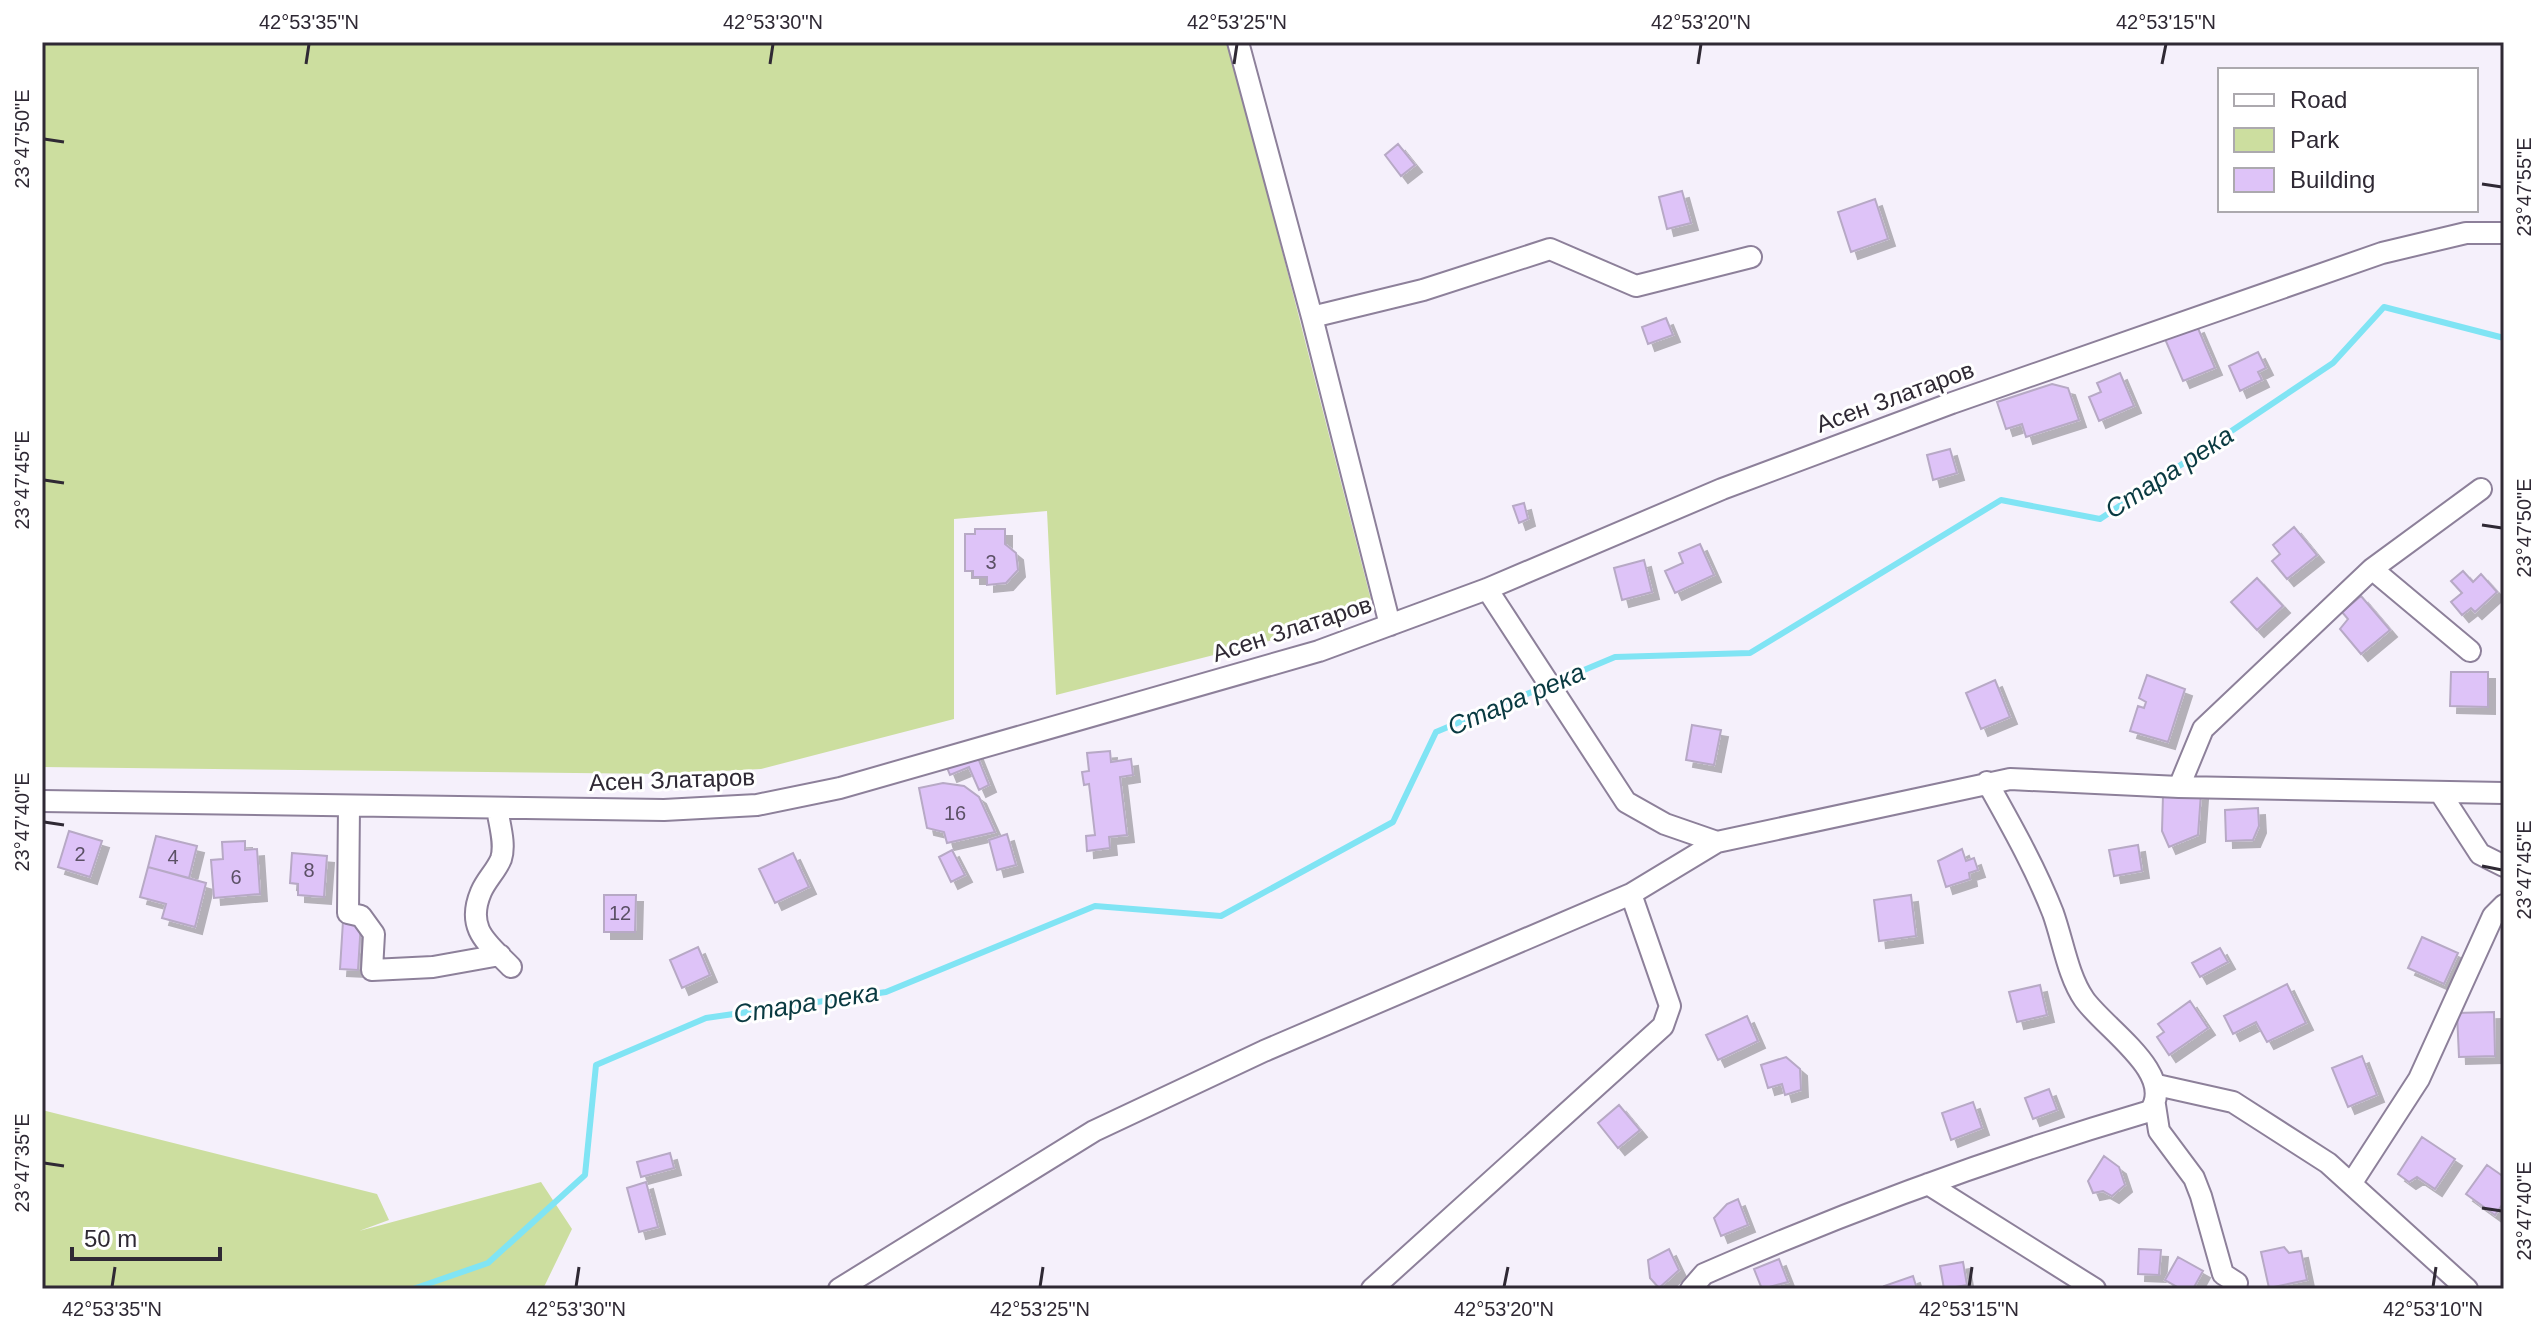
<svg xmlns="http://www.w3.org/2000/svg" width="2546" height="1331" font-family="Helvetica,sans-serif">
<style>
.green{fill:#ccde9f}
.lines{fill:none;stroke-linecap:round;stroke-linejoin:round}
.stream{stroke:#80e4f4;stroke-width:6}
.building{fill:#dec3f8;stroke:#b7a9c5;stroke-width:2;filter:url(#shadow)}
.minor-casing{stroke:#8d809a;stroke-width:24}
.minor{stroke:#fff;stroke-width:20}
.ticks{fill:none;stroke:#2f2934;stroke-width:3}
.labels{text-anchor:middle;stroke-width:6;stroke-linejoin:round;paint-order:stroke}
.number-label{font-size:20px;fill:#5b5065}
.street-label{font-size:24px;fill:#2f2934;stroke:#fff}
.water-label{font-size:26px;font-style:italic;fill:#093a41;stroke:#fff}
.neatline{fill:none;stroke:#2f2934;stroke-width:3}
.ticks-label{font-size:20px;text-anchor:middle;fill:#2f2934}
</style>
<defs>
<filter id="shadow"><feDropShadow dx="7" dy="7" stdDeviation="0" flood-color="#0004"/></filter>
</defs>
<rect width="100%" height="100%" fill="#f5f0fb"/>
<path class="green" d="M42,42H1229L1372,604L1316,629L1056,695L1047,511L954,519V719L761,769L665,774L42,767Z
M42,1110L377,1194L389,1220L359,1231L541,1182L572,1229L543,1289H42Z"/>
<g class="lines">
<path class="stream" d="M413,1289L488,1263L585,1175L596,1065L706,1018L886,992L1095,906L1221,916L1393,822L1436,732L1615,657L1750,653L2001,500L2100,519L2333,363L2384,307L2504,338"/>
</g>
<path class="building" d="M1398,144L1415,165L1401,176L1385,155Z
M1682,191L1691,223L1667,229L1659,197Z
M1875,199L1888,239L1851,252L1838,212Z
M1666,318L1673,335L1648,344L1642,327Z
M2197,326L2215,368L2183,381L2165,339Z
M2258,352L2266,368L2258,372L2262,380L2240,391L2229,366Z
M2120,373L2134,406L2099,421L2089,397L2101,392L2097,383Z
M2052,384L2068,388L2079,420L2026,437L2022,424L2006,429L1997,402Z
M1950,449L1957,473L1933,480L1927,455Z
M1524,503L1528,519L1519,523L1513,506Z
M2294,527L2317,555L2287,579L2272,561L2280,554L2273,545Z
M975,529H1005V544L1016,553L1018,570L1006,583L987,585V577H973V571H965V534H975Z
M1700,544L1714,575L1675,593L1665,571L1683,563L1679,553Z
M1644,560L1652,592L1622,600L1614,568Z
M2463,571L2473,582L2481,574L2497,592L2475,612L2471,608L2462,615L2451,602L2462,593L2451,581Z
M2257,578L2283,606L2257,630L2231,602Z
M2361,596L2390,630L2361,654L2340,629L2348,619L2342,612Z
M2451,672H2488V707L2450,706Z
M2147,675L2185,689L2168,742L2130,731L2138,706L2144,708L2146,702L2139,698Z
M1995,680L2010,717L1981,729L1966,693Z
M1692,725L1721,730L1714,765L1686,760Z
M1110,751L1111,762L1131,759L1133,775L1120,777L1127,835L1109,837L1110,848L1087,851L1086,836L1095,835L1089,784L1084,785L1082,772L1089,771L1087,753Z
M976,753L989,785L979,790L969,767L950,775L946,765Z
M943,783L964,786L979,797L995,832L947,843L944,832L927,828L919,788Z
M2201,793L2198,835L2169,847L2162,831L2163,795Z
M2258,808L2259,826L2253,840L2226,841L2225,810Z
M69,831L102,841L90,877L58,867Z
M1007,834L1016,865L997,870L989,840Z
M156,836L197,846L189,878L148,867Z
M245,841V850L257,849L260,894L214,898L211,860L223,859L222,842Z
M2138,845L2142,871L2114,876L2109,850Z
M1962,849L1966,861L1974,858L1978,870L1969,873L1970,879L1946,887L1938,861Z
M952,850L965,875L951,882L939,857Z
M292,853L327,856L324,897L298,895V884L290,883Z
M793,853L809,887L775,903L759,869Z
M148,867L206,883L195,927L162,918L166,904L140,897Z
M604,895H636L635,932H604Z
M1911,895L1916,936L1879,941L1874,900Z
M343,921L361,922L358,970L340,969Z
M2422,937L2458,953L2444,984L2408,968Z
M698,947L710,975L682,988L670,960Z
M2220,948L2228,962L2200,977L2192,963Z
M2287,984L2306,1023L2267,1042L2256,1022L2233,1034L2224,1016Z
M2040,985L2047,1015L2017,1022L2009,992Z
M2190,1001L2208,1028L2169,1055L2157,1037L2164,1032L2158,1024Z
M2494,1012L2495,1056L2459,1057L2457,1013Z
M1747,1016L1758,1041L1718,1060L1706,1035Z
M2362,1056L2377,1095L2348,1107L2332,1068Z
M1786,1057L1800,1069L1801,1090L1785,1095L1782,1084L1768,1088L1761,1065Z
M2049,1089L2057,1110L2033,1119L2025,1098Z
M1973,1102L1982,1128L1951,1140L1942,1113Z
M1619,1105L1640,1130L1618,1148L1598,1123Z
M2422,1137L2455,1159L2435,1189L2417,1177L2409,1182L2398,1174Z
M670,1153L674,1168L641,1177L637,1162Z
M2104,1156L2119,1167L2125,1185L2112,1196L2103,1191L2093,1193L2088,1181Z
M2487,1165L2504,1177V1202L2495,1215L2466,1194Z
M646,1182L658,1227L639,1232L627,1188Z
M1738,1199L1748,1225L1721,1236L1714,1218L1727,1204Z
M2284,1247L2289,1253L2301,1251L2307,1280L2269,1288L2261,1252Z
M1669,1249L1679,1270L1659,1288L1650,1278L1648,1260Z
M2139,1249L2161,1250L2159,1275L2138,1274Z
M2178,1257L2203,1271L2193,1289H2181L2165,1280Z
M1779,1259L1788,1282L1762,1289L1754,1269Z
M1963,1262L1967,1285L1944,1289L1940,1266Z
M1913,1276L1917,1289H1885L1884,1286Z"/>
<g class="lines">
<g class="minor-casing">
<path id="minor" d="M1238,42L1312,317L1390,625
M1312,317L1423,290L1550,249L1636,286L1751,257
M2372,569L2470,651
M1487,589L1626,802L1665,824L1717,842L2010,779L2179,787L2504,793
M2179,787L2203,729L2372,569L2481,489
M2441,794L2480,854L2504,866
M42,801L664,810L757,805L840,788L1319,651L1487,589L1722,489L1952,403L2382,253L2466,233H2504
M349,806L348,913L361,916L374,934L372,970L433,967L500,955
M497,808C499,823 506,844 501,859C496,871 486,880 481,892C465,930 489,944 511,967
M2157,1085L2233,1102L2328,1163L2467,1289
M2155,1105L2159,1131L2194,1178L2201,1196L2223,1274L2237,1283
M1928,1184L2095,1289
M2351,1184L2419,1079L2493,916L2504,905
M839,1289L1094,1131L1264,1051L1631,894L1717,842
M1372,1289L1663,1026L1670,1006L1631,894
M1691,1289L1704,1274C1850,1210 1997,1156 2150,1111C2177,1074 2104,1028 2084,999C2068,976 2063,941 2053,913C2035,867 2011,825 1987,782"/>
</g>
<use href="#minor" class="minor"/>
</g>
<path class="ticks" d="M306,64L309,44M770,64L773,44M1234,64L1237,44M1698,64L1701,44M2162,64L2166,44M44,139L64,142M2482,184L2502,187M44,480L64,483M2482,525L2502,528M44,822L64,825M2482,866L2502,870M44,1163L64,1166M2482,1208L2502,1211M112,1287L115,1267M576,1287L579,1267M1040,1287L1043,1267M1504,1287L1508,1267M1969,1287L1972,1267M2433,1287L2436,1267"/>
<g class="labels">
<g class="number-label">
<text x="991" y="569">3</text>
<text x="955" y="820">16</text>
<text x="80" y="861">2</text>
<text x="173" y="864">4</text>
<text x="309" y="877">8</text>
<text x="236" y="884">6</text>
<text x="620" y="920">12</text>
</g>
<g class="street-label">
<text transform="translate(1895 397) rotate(-20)" y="8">Асен Златаров</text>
<text transform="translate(1292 629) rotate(-18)" y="8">Асен Златаров</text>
<text transform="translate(672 780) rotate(-2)" y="8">Асен Златаров</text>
</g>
<g class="water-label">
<text transform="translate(2169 472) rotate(-33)" y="9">Стара река</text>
<text transform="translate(1516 699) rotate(-23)" y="9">Стара река</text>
<text transform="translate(806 1003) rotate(-9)" y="9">Стара река</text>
</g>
</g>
<rect width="2546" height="1331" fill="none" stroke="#ffffff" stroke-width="88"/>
<rect x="2218" y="68" width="260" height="144" fill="#ffffff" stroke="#aca9ae" stroke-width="2"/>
<rect x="2234" y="94" width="40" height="12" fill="#ffffff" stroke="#aca9ae" stroke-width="2"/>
<text x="2290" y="108" font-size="24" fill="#2f2934">Road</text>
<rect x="2234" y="128" width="40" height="24" fill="#ccde9f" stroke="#aca9ae" stroke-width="2"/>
<text x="2290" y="148" font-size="24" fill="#2f2934">Park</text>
<rect x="2234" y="168" width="40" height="24" fill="#dec3f8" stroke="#aca9ae" stroke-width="2"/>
<text x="2290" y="188" font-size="24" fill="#2f2934">Building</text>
<path d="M72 1247v12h148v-12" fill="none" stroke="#2f2934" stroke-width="4"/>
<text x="84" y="1247" font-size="24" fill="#2f2934" stroke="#ffffff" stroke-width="6" paint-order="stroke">50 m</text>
<rect x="44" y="44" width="2458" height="1243" class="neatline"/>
<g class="ticks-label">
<text x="309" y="29">42°53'35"N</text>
<text x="773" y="29">42°53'30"N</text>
<text x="1237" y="29">42°53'25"N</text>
<text x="1701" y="29">42°53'20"N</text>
<text x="2166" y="29">42°53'15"N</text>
<text transform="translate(22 139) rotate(-90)" y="7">23°47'50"E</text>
<text transform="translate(2524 187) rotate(-90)" y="7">23°47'55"E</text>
<text transform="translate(22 480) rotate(-90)" y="7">23°47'45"E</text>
<text transform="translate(2524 528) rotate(-90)" y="7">23°47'50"E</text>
<text transform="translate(22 822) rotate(-90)" y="7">23°47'40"E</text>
<text transform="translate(2524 870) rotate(-90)" y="7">23°47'45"E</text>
<text transform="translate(22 1163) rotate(-90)" y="7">23°47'35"E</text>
<text transform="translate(2524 1211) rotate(-90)" y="7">23°47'40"E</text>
<text x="112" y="1316">42°53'35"N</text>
<text x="576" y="1316">42°53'30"N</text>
<text x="1040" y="1316">42°53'25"N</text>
<text x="1504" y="1316">42°53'20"N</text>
<text x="1969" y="1316">42°53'15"N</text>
<text x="2433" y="1316">42°53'10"N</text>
</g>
</svg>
